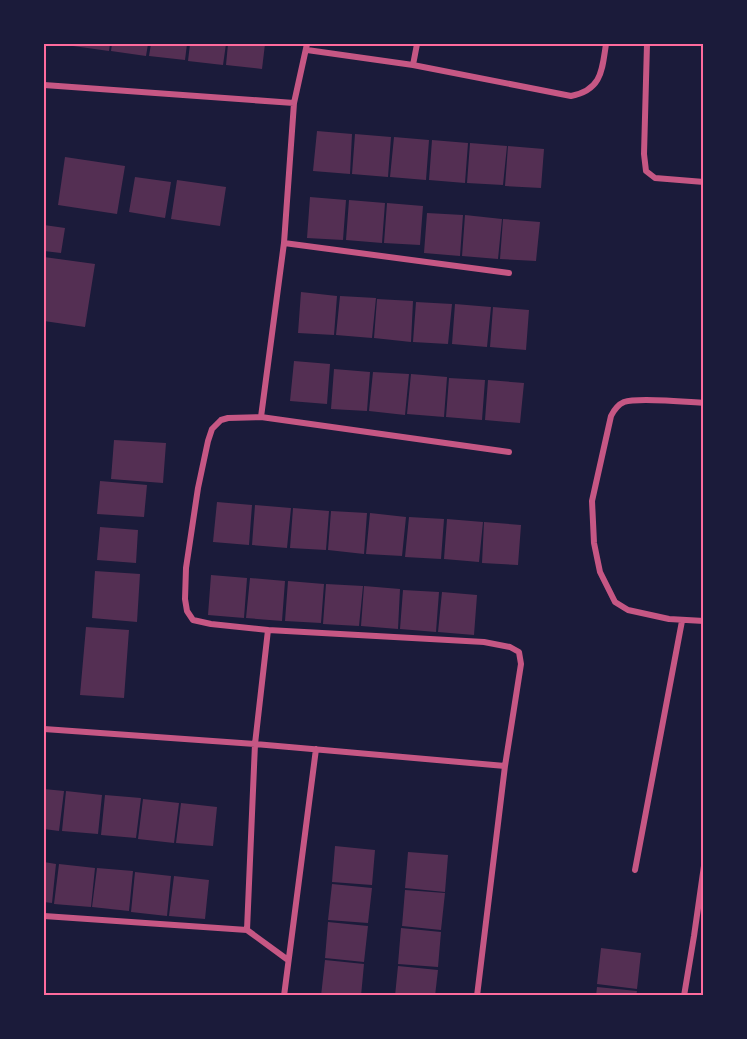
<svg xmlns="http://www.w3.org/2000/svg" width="747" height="1039" font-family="Commissioner,sans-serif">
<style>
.building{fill:#542f53}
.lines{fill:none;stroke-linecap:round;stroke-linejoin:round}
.minor{stroke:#c65784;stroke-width:6}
.neatline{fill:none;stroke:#ff6b9d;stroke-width:2}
</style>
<rect width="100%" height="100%" fill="#1b1b3a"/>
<path class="building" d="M73,44H110L109,51L73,46Z
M112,44H148L146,56L111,51Z
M151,44H187L185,60L149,56Z
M190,44H226L223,65L188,61Z
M228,44H265L262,69L226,65Z
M317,131L352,134L350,174L313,171Z
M355,134L391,137L388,177L352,174Z
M394,137L429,140L426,180L390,177Z
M432,140L468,143L465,183L429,180Z
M470,143L507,146L503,185L467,183Z
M508,146L544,149L541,188L505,186Z
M65,157L125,166L117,214L58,205Z
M135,177L171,182L165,218L129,212Z
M177,180L226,187L220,226L171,219Z
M310,197L346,200L343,240L307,238Z
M349,200L385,203L382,243L346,240Z
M387,203L423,206L420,245L384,243Z
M427,213L463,215L460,256L424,253Z
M465,215L502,219L498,259L462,256Z
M503,219L540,222L536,261L500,259Z
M44,225L65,228L61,253L44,251Z
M44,257L95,264L85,327L44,321Z
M301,292L337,296L334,335L298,333Z
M340,296L376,298L372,338L336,335Z
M377,299L413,301L411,342L374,338Z
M416,302L452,304L448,344L413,342Z
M455,304L491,307L487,347L452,344Z
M493,307L529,310L526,350L490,347Z
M294,361L330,364L327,404L290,401Z
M334,369L370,372L367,411L331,409Z
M373,372L409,374L405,415L369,411Z
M411,374L447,377L444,417L407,414Z
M449,378L485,380L482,420L446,417Z
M488,380L524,383L520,423L485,420Z
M114,440L166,443L163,483L111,479Z
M100,481L147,485L144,517L97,514Z
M217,502L252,505L249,545L213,542Z
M255,505L291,508L287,548L252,545Z
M293,508L329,511L326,550L290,548Z
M331,511L367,513L364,554L328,550Z
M370,513L406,517L402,556L366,554Z
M409,517L444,519L441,559L405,557Z
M447,519L483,522L479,562L444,559Z
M484,522L521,525L518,565L482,563Z
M100,527L138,530L136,563L97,560Z
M95,571L140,574L137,622L92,618Z
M211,575L247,578L244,618L208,615Z
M250,578L285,581L282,621L246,618Z
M288,581L324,584L321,623L285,621Z
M326,584L363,586L359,626L323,624Z
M364,586L400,589L398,629L361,626Z
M403,590L439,592L436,632L400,629Z
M442,592L477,595L474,635L438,632Z
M86,627L129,630L124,698L80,695Z
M44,789L64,791L59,831L44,829Z
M66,791L102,795L98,834L62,831Z
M105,795L141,798L136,838L101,835Z
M143,799L179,803L174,843L138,839Z
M181,803L217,807L213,846L176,843Z
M335,846L375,850L372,885L332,882Z
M408,852L448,855L445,892L405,888Z
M44,862L56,864L52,903L44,902Z
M59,864L95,868L91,907L54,904Z
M97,868L133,871L129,911L92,907Z
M135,872L171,876L167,916L131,912Z
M174,876L209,880L205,919L169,916Z
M332,884L372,888L368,923L328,920Z
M405,890L445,893L441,930L402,926Z
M328,922L368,926L364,962L325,958Z
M401,928L441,932L438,967L398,964Z
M601,948L641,953L637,989L597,984Z
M325,960L364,964L361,996H321Z
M398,966L438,970L435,996H395Z
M597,987L637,991L636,996H596Z"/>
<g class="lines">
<path class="minor" d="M307,44L294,103L284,243L261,417L228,418L221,420L212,429L208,441L198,488L186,568L185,599L187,611L193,620L211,624L268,630L484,642L510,647L519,652L521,664L505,766
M647,44L644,154L646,171L655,178L704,182
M307,50L413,65L571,96C602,90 602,70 606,44
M413,65L417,44
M44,85L294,103
M284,243L509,273
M704,403C686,402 638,397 624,402C617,405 614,410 611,416L592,501L594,543L600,572L615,602L628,610L669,619L704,621
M261,417L509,452
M268,630L255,744L247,930L288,960
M44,729L255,744L505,766L477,996
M635,870L682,621
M44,916L247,930
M284,996L316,749
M684,996L694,936L704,866"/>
</g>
<rect width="747" height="1039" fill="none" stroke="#1b1b3a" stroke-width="90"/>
<rect x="45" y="45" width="657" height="949" class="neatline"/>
</svg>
